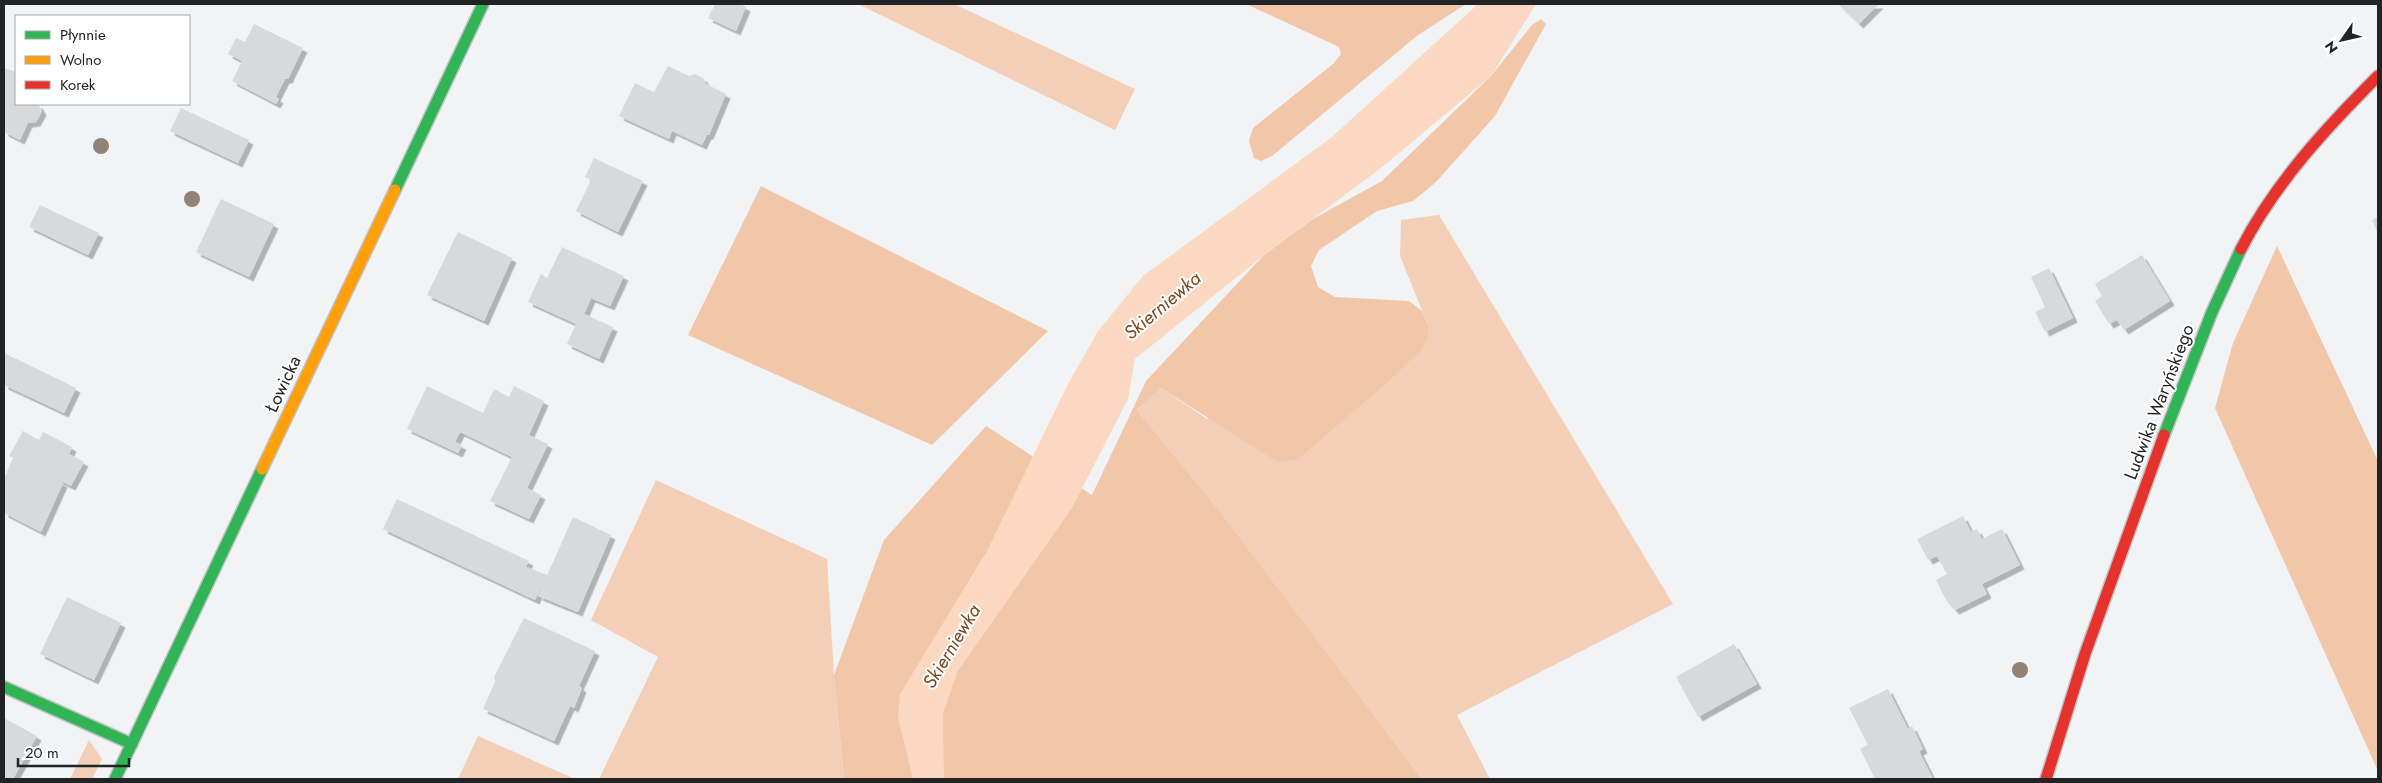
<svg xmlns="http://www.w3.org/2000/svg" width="2382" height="783" font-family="Jost,sans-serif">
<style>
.green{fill:#f3cfb8}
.forest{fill:#f2c6a9}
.water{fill:#fbd8c1}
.building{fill:#d8d9da;filter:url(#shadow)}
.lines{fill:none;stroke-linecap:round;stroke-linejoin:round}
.fast-casing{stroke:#c1c2c3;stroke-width:14}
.slow-casing{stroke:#c1c2c3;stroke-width:14}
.jam-casing{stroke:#c1c2c3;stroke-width:14}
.fast{stroke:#30b455;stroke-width:11}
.slow{stroke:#ff9f0a;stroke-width:11}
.jam{stroke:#e5322d;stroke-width:11}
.tree{fill:#938276}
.labels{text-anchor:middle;stroke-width:4;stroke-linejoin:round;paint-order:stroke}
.street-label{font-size:18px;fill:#222324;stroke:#fff}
.water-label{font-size:19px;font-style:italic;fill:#7b461e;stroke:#fff}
</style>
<defs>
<filter id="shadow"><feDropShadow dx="4.5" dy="4.5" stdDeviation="0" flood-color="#0004"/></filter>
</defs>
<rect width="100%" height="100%" fill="#f1f3f5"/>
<path class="green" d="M858,4H954L1135,89L1115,130Z
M1439,215L1673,604L1457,715L1490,779H1422L1222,514L1137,410L1161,388L1207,419L1428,325L1400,256L1401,220Z
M656,480L827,559L834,675L844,779H599L658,657L591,620Z
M478,736L575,779H458Z
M89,740L102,759L92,779H70Z"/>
<path class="forest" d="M1246,4H1466L1418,35L1272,156L1261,161L1254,158L1249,141L1253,128L1333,64L1341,54L1339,47Z
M1541,19L1546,24L1495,116L1436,182L1413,201L1377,211L1319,250L1311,266L1318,287L1335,297L1409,301L1422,311L1428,325V338L1422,349L1389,381L1297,460L1276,461L1161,388L1137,410L1222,514L1422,779H844L834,675L884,540L986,426L1092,495L1146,381L1263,256L1313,219L1382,181L1491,76L1532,25Z
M761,186L1048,331L932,445L688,335Z
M2277,246L2378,461V771L2215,408L2233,343Z"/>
<path class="water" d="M1478,4H1536L1491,76L1381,168L1263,256L1135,359L1128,399L1072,508L958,671L943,713L944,779H913L898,717L900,694L987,551L1067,386L1098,331L1143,276L1332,137Z"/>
<path class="building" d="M715,4H740L746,7L736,31L708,18Z
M1838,4H1879L1859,24Z
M254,24L303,48L288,79H285L276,97L279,99L276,104L232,81L242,61L228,54L236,38L245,42Z
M668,66L689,76L695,74L703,78L706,84L726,94L709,135H707L702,145L672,131L669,139L619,116L635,83L654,92Z
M4,68L16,72V104H38L42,111L36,122L28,123L20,140L4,132Z
M181,108L249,140L238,163L170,131Z
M594,158L643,181L618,232L576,211L591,180L585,177Z
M221,199L274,224L249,277L196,252Z
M40,205L99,233L88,255L29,227Z
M2378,217V234L2372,220Z
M458,232L512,258L484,321L427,295Z
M562,247L624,276L610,306L591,298L584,314L613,327L599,359L567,344L576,324L528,302L541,274L547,278Z
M2142,255L2170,301L2124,330L2117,320L2109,324L2095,301L2102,296L2095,284Z
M2049,268L2073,318L2045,332L2035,312L2045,307L2031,277Z
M4,353L76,388L64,413L4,385Z
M427,386L483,413L494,389L509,397L514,386L544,401L529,435L548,444L527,488L541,495L529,519L490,501L512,457L460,432L455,442L462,445L458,453L407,429Z
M23,431L39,440L43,432L72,447L69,454L84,462L71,486L26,464L63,483L41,532L4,513V479L13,458L9,456Z
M397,499L529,561L526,567L547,575L535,600L383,529Z
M1963,516L1971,532L1977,529L1982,539L2002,529L2020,565L1982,584L1987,594L1955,610L1947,602L1936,580L1947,574L1937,556L1928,560L1917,539Z
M573,517L611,535L578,612L538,596Z
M67,597L121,623L94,680L40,654Z
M524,618L595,651L579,686L582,688L574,708L570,706L554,741L483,709L495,682L494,677Z
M1734,644L1757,684L1698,717L1676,677Z
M1888,689L1908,729L1912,726L1923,749L1919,751L1933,779H1875L1860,749L1868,745L1849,708Z
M4,718L37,736L13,779H4Z"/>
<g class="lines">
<g class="fast-casing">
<path id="fast" d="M395,190L483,4
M2164,435L2212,312L2241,249
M4,687L132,744
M115,779L262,469"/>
</g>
<g class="slow-casing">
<path id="slow" d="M262,469L395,190"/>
</g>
<g class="jam-casing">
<path id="jam" d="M2241,249C2275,183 2326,128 2378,76
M2046,779L2085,654L2164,435"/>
</g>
<use href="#fast" class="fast"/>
<use href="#slow" class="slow"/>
<use href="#jam" class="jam"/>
</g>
<g class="tree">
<circle cx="101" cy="146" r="8"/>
<circle cx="192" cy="199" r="8"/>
<circle cx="2020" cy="670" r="8"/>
</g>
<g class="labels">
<g class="street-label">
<text transform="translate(283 384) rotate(-65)" y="6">Łowicka</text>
<text transform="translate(2159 402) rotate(-69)" y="6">Ludwika Waryńskiego</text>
</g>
<g class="water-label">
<text transform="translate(1162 305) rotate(-40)" y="7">Skierniewka</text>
<text transform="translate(951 646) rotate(-59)" y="7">Skierniewka</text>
</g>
</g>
<rect width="2382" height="783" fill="none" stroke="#222324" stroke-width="10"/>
<rect x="15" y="15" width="175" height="90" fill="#ffffff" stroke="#a7a7a7"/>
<rect x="25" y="31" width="25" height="8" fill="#30b455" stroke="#a7a7a7"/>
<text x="60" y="40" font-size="15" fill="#222324">Płynnie</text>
<rect x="25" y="56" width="25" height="8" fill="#ff9f0a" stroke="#a7a7a7"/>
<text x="60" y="65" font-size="15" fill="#222324">Wolno</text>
<rect x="25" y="81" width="25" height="8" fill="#e5322d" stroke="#a7a7a7"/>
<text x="60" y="90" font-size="15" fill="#222324">Korek</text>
<g transform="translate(2342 40) rotate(236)" stroke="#ffffff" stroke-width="4" paint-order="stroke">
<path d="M0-4L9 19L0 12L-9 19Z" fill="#222324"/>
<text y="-8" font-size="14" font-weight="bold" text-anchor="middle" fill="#222324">N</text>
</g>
<path d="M18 758v8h111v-8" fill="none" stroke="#222324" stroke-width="2.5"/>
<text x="25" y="758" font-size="15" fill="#222324" stroke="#ffffff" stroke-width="4" paint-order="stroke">20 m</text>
</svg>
